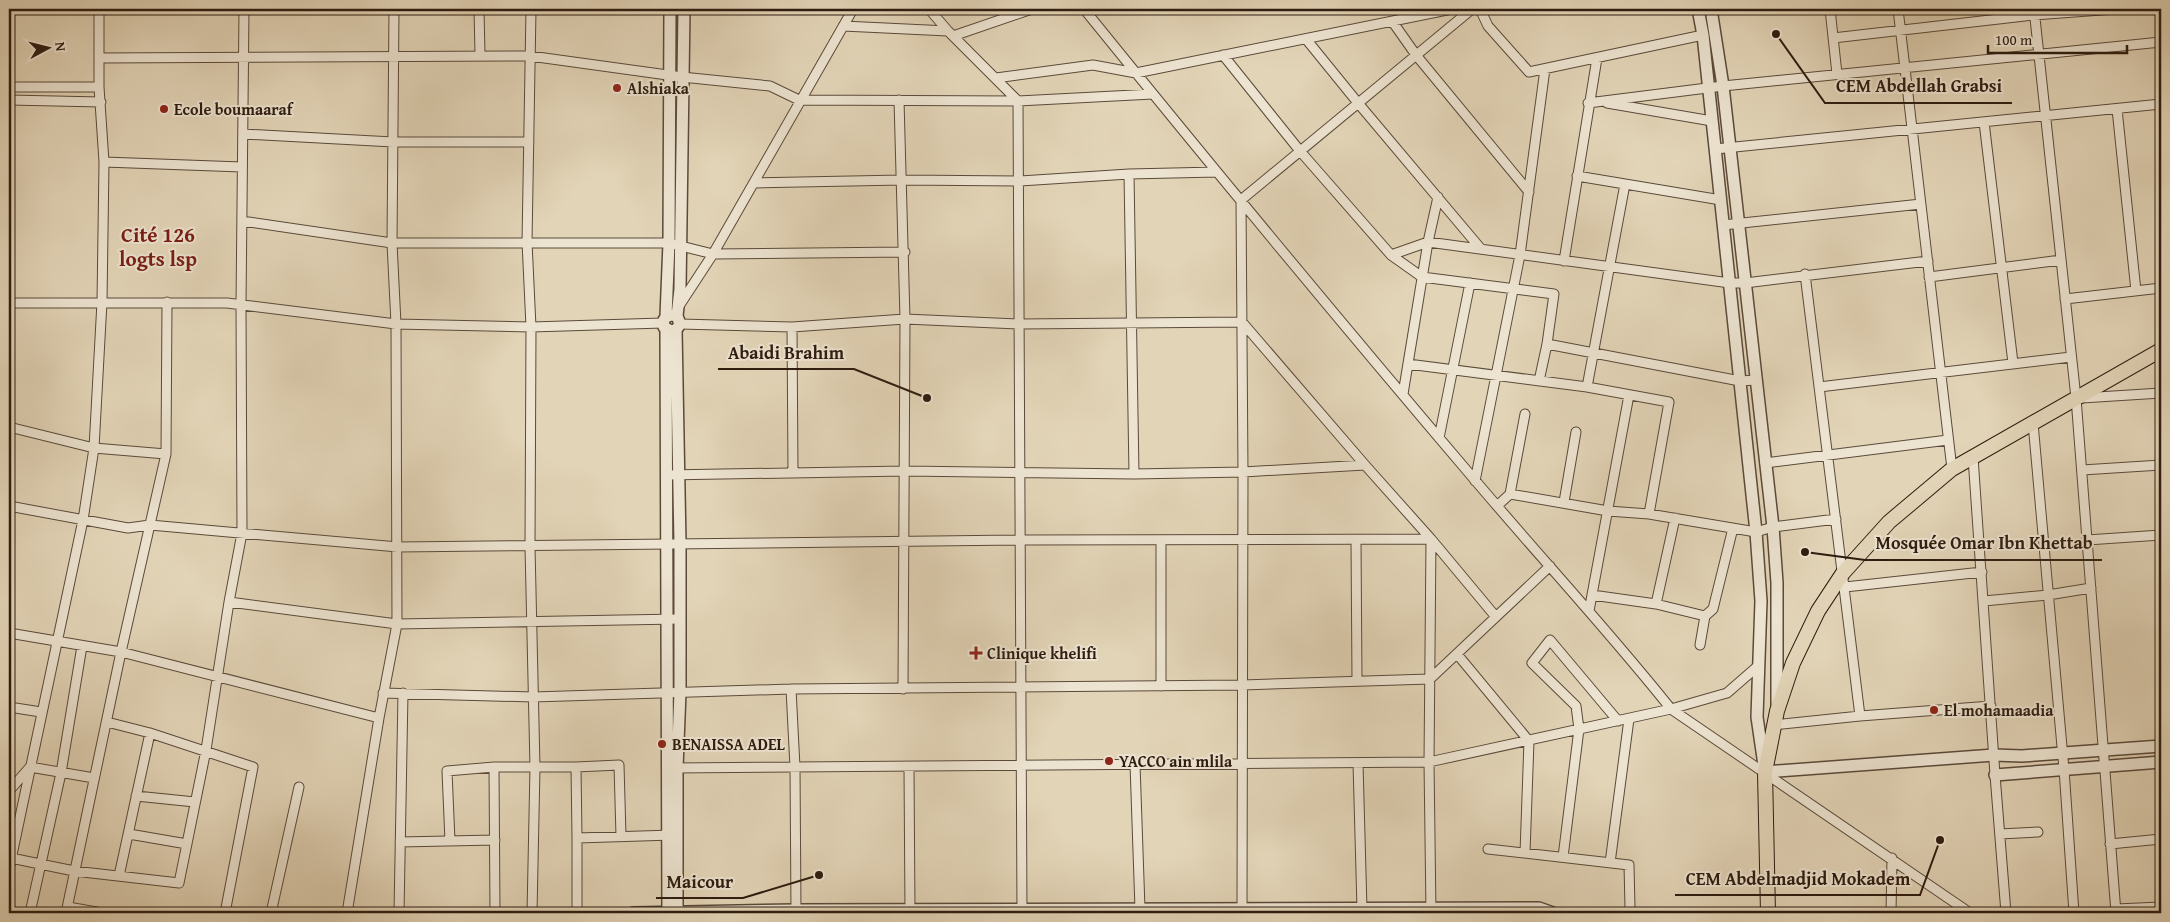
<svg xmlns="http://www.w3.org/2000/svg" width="2170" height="922" font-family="'Gentium Book Plus',serif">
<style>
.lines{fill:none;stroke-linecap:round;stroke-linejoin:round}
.minor-casing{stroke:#5b4a3a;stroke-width:11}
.tertiary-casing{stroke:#5b4a3a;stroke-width:14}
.primary-casing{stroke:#2e1c10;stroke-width:16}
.minor{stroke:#ece3d0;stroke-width:9}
.tertiary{stroke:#ece3d0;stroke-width:11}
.primary{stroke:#e2d4b7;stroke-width:14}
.poi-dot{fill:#8f2418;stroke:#ece3d0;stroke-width:2}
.labels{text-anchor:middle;stroke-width:4;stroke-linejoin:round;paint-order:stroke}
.poi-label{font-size:16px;font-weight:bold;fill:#2e1c10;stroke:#ece3d0;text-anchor:start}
.district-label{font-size:21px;font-weight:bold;fill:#7a1f14;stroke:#ece3d0}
.leader{fill:none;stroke:#2e1c10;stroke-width:2}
.callout-dot{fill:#2e1c10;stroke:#ece3d0;stroke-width:2}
.callout-label{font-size:18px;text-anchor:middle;font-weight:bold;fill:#2e1c10;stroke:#ece3d0;stroke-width:4;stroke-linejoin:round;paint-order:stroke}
</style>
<rect width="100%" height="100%" fill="#e2d4b7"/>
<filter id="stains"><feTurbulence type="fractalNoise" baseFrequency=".004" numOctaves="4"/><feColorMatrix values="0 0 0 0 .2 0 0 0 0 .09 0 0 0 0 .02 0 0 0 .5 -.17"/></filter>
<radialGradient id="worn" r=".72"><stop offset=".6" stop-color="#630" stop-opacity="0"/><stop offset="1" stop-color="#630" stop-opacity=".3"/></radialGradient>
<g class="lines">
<g class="minor-casing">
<path id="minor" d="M244,9L241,305L242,533L229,602L397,624L679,619
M479,9L480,55
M531,9L527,242L531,327L530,547L535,767L532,913
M929,9L948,31L1018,101L1022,913
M1084,9C1212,167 1342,324 1474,479C1539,556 1608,630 1671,709L1970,913
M1480,9L1488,26L1529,72L1703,35
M1830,9L1837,74
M1898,9L1952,469
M2034,9L2076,398L2116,913
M1392,21L1416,55L1529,192
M843,26L948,31
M953,36L1032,9
M1833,38L2034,15L2115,9
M1306,39L1358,103L1481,249
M1223,55L1300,151L1391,255L1422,277L1554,294L1547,344L1539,381
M100,58L530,56L682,77L770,86L799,100L1018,101L1153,94
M996,78L1093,65L1136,73L1452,9
M9,87H99
M9,100L101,102
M899,100L905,319L903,689
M1588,103L1723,86L2161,42
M1607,103L1712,121
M2117,109L2136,291
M1984,122L2013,363
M243,134L393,142H529
M1715,149L2161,104
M104,162L242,167
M1129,174L1134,474
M1577,176L1721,200
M754,183L902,180L1020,181L1129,174L1217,172
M242,221L392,243H669L713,254L905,252
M1723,225L1921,204
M1391,255L1428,242L1730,283H1745L1928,261
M1564,261L1597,58
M1805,274L1860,716
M1929,277L2061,260
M2065,299L2161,288
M9,303H227L396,324L531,327L663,323
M679,306L713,254L853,9
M680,324L792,327L905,319L1019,324L1242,322L1365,465L1431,539L1429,762L1431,913
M792,327L793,472
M1547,344L1740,381L1756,380
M1408,364L1587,387L1669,402L1649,514
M1587,387L1625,184
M1819,387L2071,357
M1403,394L1428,242L1438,197
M2082,398L2161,393
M2033,423L2064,769L2074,913
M9,427L94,448L166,454L167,302
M1439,438L1470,283
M1973,457L1995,775L2006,913
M1765,463L1948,440
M2082,470L2161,465
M666,475L905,471L1134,474L1243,472L1365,465
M1475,481L1520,255L1545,69
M1510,494L1608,511L1649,514L1756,532L1773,527L1836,519
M1564,502L1576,432
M9,506L128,528L150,525L398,547L1020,540L1431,539L1496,617
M1497,506L1510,494L1525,414
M1356,540L1357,681
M2087,540L2161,535
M1845,587L1982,572
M1592,595L1656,604L1705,616
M1984,601L2048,595L2091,588
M1656,604L1675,518
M1589,611L1629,395
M9,633L121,652L379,718
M1700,645L1705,616L1713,609L1733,528
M1457,654L1529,741L1525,853
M1161,686V540
M791,689L795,767L796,913
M383,693L533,697L791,689L1242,685L1430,679L1550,566
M9,707L41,712
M107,722L150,733L253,767L225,913
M1774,725L1860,716L1991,706
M1358,763L1362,909
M1135,764L1140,909
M494,767L495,913
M909,767L910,913
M672,768L1429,762L1671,709L1727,693L1758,666
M9,791L30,767L94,778
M136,796L195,802
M129,834L187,844
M2000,834L2038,832
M577,838L576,767L619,765L621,836
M450,841L447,771L494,767H576
M400,842L495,840
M2110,844L2161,839
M1488,849L1629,865L1630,908L1626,913
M1563,857L1579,729L1576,706L1532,663L1550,640L1618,721
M11,858L74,871L179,883L206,750L229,602
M1610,863L1629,719
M9,869L83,520L94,448L102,302L104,162L99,87V9
M119,876L150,733
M68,907L102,913
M1242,909L1243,472L1241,200L1472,9
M2116,909L2161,907
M30,913L61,773L82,646
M66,913L121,652L166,454
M271,913L299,787
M347,913L379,718L397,624L396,324L392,243L394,9
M399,913L403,693
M577,913V838L673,835
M1891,913L1892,858"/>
</g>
<g class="tertiary-casing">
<path id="tertiary" d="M1698,9L1703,35L1756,532L1761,601L1757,717L1765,772L1994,755L2022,756L2161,746
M1711,9L1723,86L1773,527L1777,583V704
M666,316L669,243L670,9
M677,316L680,289L684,9
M666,330L668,913
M676,330L671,331L664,327C662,319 666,315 674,315L677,316L680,324L676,330L680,544V692L677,768V913
M1995,775L2161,762
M633,913L795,910L1539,908L1553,913"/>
</g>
<g class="primary-casing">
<path id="primary" d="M1768,913L1765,772L1777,711L1793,663L1818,611L1843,573L1889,522L1952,469L2161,350"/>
</g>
<use href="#minor" class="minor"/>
<use href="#tertiary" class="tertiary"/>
<use href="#primary" class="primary"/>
</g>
<g class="poi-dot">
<circle cx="617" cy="88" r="5"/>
<circle cx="164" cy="109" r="5"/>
<path d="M973.5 645.5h5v5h5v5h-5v5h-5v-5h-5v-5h5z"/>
<circle cx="1934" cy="710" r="5"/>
<circle cx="662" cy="744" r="5"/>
<circle cx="1109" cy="761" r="5"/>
</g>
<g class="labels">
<g class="poi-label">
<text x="627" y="94">Alshiaka</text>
<text x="174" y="115">Ecole boumaaraf</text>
<text x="987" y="659">Clinique khelifi</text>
<text x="1944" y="716">El mohamaadia</text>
<text x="672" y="750">BENAISSA ADEL</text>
<text x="1119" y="767">YACCO ain mlila</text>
</g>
<g class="district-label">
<text x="158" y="242">Cité 126<tspan x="158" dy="24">logts lsp</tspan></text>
</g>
</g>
<path class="leader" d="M1776 34L1825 103H2012M927 398L854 369H718M1805 552L1865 560H2102M1940 840L1920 895H1675M819 875L743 898H656"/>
<g class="callout-dot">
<circle cx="1776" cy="34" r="5"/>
<circle cx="927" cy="398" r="5"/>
<circle cx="1805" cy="552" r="5"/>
<circle cx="1940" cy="840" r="5"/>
<circle cx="819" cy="875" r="5"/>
</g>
<g class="callout-label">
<text x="1919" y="92">CEM Abdellah Grabsi</text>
<text x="786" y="359">Abaidi Brahim</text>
<text x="1984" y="549">Mosquée Omar Ibn Khettab</text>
<text x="1798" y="885">CEM Abdelmadjid Mokadem</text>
<text x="700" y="888">Maicour</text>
</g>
<rect width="2170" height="922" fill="none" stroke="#e2d4b7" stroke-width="30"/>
<rect x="10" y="10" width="2150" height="902" fill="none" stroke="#2e1c10" stroke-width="2.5"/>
<rect x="15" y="15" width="2140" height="892" fill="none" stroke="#2e1c10"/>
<g transform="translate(48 48) rotate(83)" stroke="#ece3d0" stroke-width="4" paint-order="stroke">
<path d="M0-4L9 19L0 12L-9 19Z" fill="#2e1c10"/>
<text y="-8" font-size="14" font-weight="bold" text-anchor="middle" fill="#2e1c10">N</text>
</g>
<path d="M1988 45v8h139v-8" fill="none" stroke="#2e1c10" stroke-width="2.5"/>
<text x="1995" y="45" font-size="15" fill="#2e1c10" stroke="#ece3d0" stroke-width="4" paint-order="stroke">100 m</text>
<rect width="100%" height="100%" filter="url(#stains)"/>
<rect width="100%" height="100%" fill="url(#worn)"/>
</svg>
